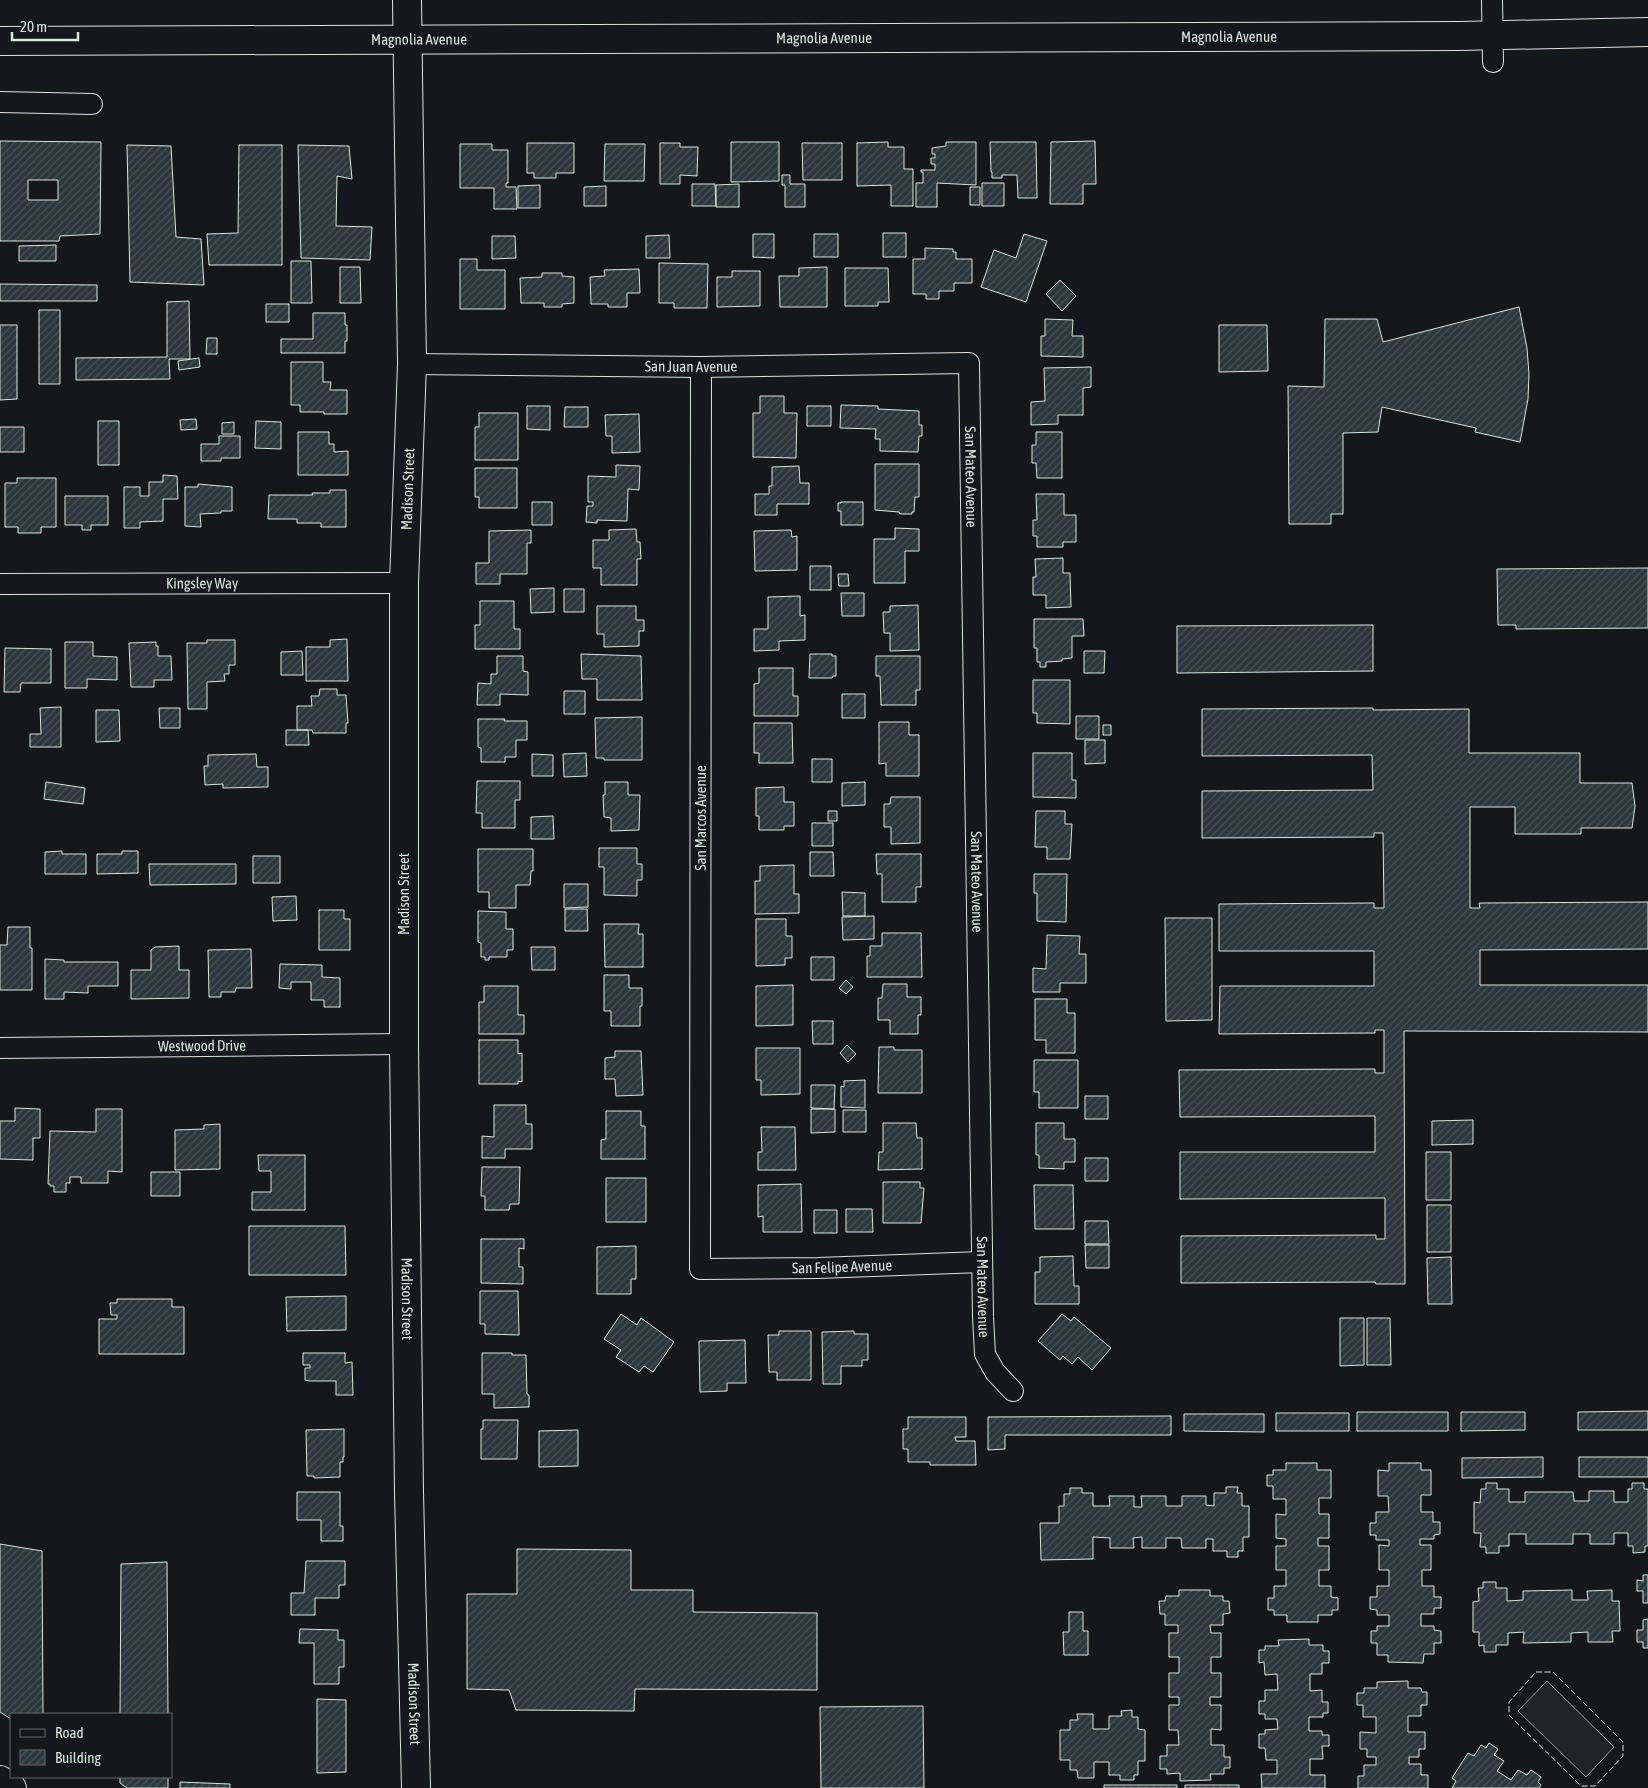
<svg xmlns="http://www.w3.org/2000/svg" width="1648" height="1788" font-family="'Asap Condensed',sans-serif">
<style>
.pitch{fill:#202428;stroke:#939e99}
.building{fill:url(#building-hatch);stroke:#d8e6dc;fill-rule:evenodd}
.lines{fill:none;stroke-linecap:round;stroke-linejoin:round}
.street-casing{stroke:#d8e6dc;stroke-width:22}
.secondary-casing{stroke:#d8e6dc;stroke-width:30}
.primary-casing{stroke:#d8e6dc;stroke-width:30}
.street{stroke:#14181c;stroke-width:20}
.secondary{stroke:#14181c;stroke-width:28}
.primary{stroke:#14181c;stroke-width:28}
.fence{stroke:#d8e6dc;stroke-width:1;stroke-dasharray:6 2.5;stroke-linecap:butt}
.labels{text-anchor:middle;stroke-width:4;stroke-linejoin:round;paint-order:stroke}
.street-label{font-size:15px;fill:#d8e6dc;stroke:#14181c}
</style>
<defs>
<pattern id="building-hatch" width="6" height="6" patternUnits="userSpaceOnUse" patternTransform="scale(1.25)"><rect width="6" height="6" fill="#2c363c"/><path d="M-1 1l2-2M0 6l6-6M5 7l2-2" fill="none" stroke="#4a5358"/></pattern>
</defs>
<rect width="100%" height="100%" fill="#14181c"/>
<path class="pitch" d="M1547,1681L1614,1747L1586,1777L1518,1711Z"/>
<path class="building" d="M0,141L101,142L100,234L60,236L59,241H0ZM28,180H58V200H28Z
M1095,141L1096,184H1083V204H1050L1051,142Z
M731,142H779V181L731,182Z
M888,142V147H904V169H913V206H891V185L857,186V143Z
M946,142H976V185L937,183V207H916V183H923V172H921V170H935V164H931V158H935V154H932V148L946,146Z
M990,142H1036L1037,198H1018L1017,175H1002V178H992V172H991Z
M527,143H574V173H556V178H534V173H527Z
M660,143H680V147H698L697,176L680,175V184H660Z
M802,143H842V180H803Z
M460,144H492V150H508V183H506V187H516L517,209H494V188H460Z
M605,144H645L644,181H604Z
M127,145L171,146L176,237L201,239L204,285L130,282Z
M239,145H282V265H209L207,234L238,233Z
M298,145L349,146L352,179L337,176L336,226L372,227L370,260L301,258Z
M782,175H790V184H805V207H785V185H782Z
M982,183H1004V206H982Z
M692,184H715L716,206H692Z
M739,184V207H716V185Z
M540,185V208H518V186Z
M606,186V206H584V187Z
M970,187H980V205H970Z
M883,233H906V257H883Z
M753,234H774V258L753,257Z
M814,234H838V257H814Z
M1024,234L1047,241L1026,302L981,287L994,250L1016,258Z
M669,235L670,258H646V236Z
M492,236H515L516,258L492,259Z
M56,245V261H19V246Z
M925,248L953,249V252H956V259H972V283H954V291H939V299H926V294H913V259H925Z
M460,259H477V270H505V309H460Z
M291,261H311L312,303H291Z
M659,263L708,264L707,308H674V303H659Z
M340,267H360L361,303H340Z
M827,267V307H780L779,276H799V268Z
M845,268H888L889,302H878V306H845Z
M639,269L640,293H627V307H608V304H591L590,277L605,276L604,270Z
M732,271H760V306L717,307V277H732Z
M542,273H562V276L574,277V303L562,304V307H544V303H521L520,278L542,277Z
M1060,280L1076,296L1062,311L1046,294Z
M0,284L97,285V301H0Z
M189,301L190,359H169L170,379L76,380V358L167,357V302Z
M266,304H289V322H266Z
M1519,307L1527,348L1529,374L1528,399L1520,442L1475,432L1476,428L1382,407L1378,432L1343,433V514H1331V524H1289L1288,386L1324,387L1325,319H1377L1383,342Z
M39,310H60V384H39Z
M313,313H345V325H347V341H345V353H281V339H313Z
M1045,319L1073,320L1072,336H1083V357L1041,356V336H1045Z
M0,325H17V399L0,400Z
M1219,325H1267L1268,371L1219,372Z
M207,338H217V354H206Z
M199,358L200,367L179,370L178,361Z
M291,362H323V382H331L330,390H347V414H324V412H300V405H291Z
M1091,367V387L1083,388V415H1058V424L1031,425V402L1045,401L1044,368Z
M760,396H784V413H797L796,458L753,457V413H760Z
M841,405L878,406V409L919,411V425H922V436H919L918,452L880,451V439H875L876,429L840,428Z
M527,406H550V430L527,429Z
M807,406H831V426H807Z
M565,407H588V427H564Z
M479,413H518V460H475V427H479Z
M639,414L640,452L612,453V436H606L605,415Z
M196,419L197,429L181,430L180,420Z
M98,421H119V465H98Z
M256,421L281,422V449L255,448Z
M234,422V434H222V423Z
M0,427H24V452H0Z
M298,432H329V444H334V452L348,451V475H298Z
M1036,432H1062V478H1037L1036,463H1032V445H1036Z
M219,436H240V458H221V461H201V444H219Z
M875,464H919V497H915L914,512H912V514H900L899,512L875,510Z
M616,465L640,466L639,490L628,489L627,521L597,520V523L586,522L587,506H593V502H588V476L616,477Z
M799,466L800,483H809V504H777V515H755V494H769V486H772V467Z
M475,468H517V508H479V497H475Z
M163,475L177,476L178,499H163V521L140,522V528H124V487H140V496H149V482H163Z
M17,478H56V527H41V533H18V527H5V483H17Z
M198,484L232,487V511H221V513L200,514L201,527L185,526V487H198Z
M330,490H346V527H321V523H297V519H268L269,495H313L312,493H330Z
M1036,494H1064V515H1076V542H1063V547H1037V536H1033V520H1037Z
M65,496H108V525H91V530H82V525H65Z
M532,502H552V525H532Z
M841,502H863V525H841V511H838V503H841Z
M895,528L919,529V551H905V583H874V539H895Z
M636,529L637,542H640L641,559H637V585H601V568H593V540H609V530Z
M531,530V543H527V574H500V584H476V563H489V531Z
M791,530L792,537L797,536V570L755,571L754,531Z
M1063,558V573H1070L1071,607L1046,608V595H1033V577H1036L1035,559Z
M810,566H831V590H810Z
M1648,568V628L1516,629V625H1498L1497,569Z
M838,574H848L849,586H839Z
M554,588V612L531,613L530,589Z
M564,589H584V612H564Z
M841,593H864V616H842Z
M800,596V616L805,615V640L779,641V650L754,651V629H768V597Z
M480,601H514V629H520V649H475V625H480Z
M918,605L919,650L890,651V633H884L883,612H890V606Z
M597,606H636V620H644V631H639V646L604,647V634H597Z
M1034,619H1083L1084,636H1072V658L1062,659V661L1046,662V667H1040V662H1037V648H1034Z
M1373,625V671L1177,673V626Z
M347,639L348,681H306V647H330V640Z
M207,640H235V665H229V674H224L225,681L207,682V709H188L187,643H207Z
M65,642H93V656L117,657V680L87,679V688H65Z
M156,642V646H158V656H171L172,680H154V687H131L129,643Z
M5,648L51,649V683H21L20,692H4Z
M302,651L303,675H281V652Z
M1084,651H1105L1104,673H1084Z
M581,654L641,656L642,700H597V679H582Z
M810,654H832V656H836V676H833L832,678H809Z
M497,656H523V671L528,672V695L500,694V705H477L478,683L491,684V674H497Z
M876,656H920V690H916V705H881L880,676H876Z
M759,668H793V696H798V716H754V684L759,683Z
M1033,680H1070V724L1037,723V713H1033Z
M320,689H337V695H346L348,723H346V733H313L312,730H297V706H312L311,696H319Z
M564,691H585V714H564Z
M842,694H865V718H842Z
M61,707V747H30V734H41L40,708Z
M159,708H180V728H160Z
M1373,708V710L1469,709V753H1580V783H1632L1635,806L1632,828H1581V834H1515V807H1470V908H1480L1479,903L1648,902V949L1480,950V985H1648V1032L1404,1031L1405,1284H1376L1375,1282L1181,1283V1236L1376,1235V1239H1385V1198L1180,1199V1152H1375V1116L1180,1117L1179,1070L1375,1069V1073H1384V1030H1375V1033L1219,1034L1220,986H1374V951H1219V904L1374,903V908H1384L1383,833H1374V837L1202,838V791L1373,790L1372,755L1202,756V709Z
M96,710H119L120,741L96,742Z
M1076,716H1099V739H1076Z
M642,717V760H604V758H596L595,718Z
M478,719H505L504,721H527V740H516V757H505V762H481V748L478,747Z
M879,722H909V735H919V776H886V763L879,764Z
M754,723H792L793,763H759V753H754Z
M1103,725H1111V735H1103Z
M286,730H308L309,745H286Z
M1085,740H1105V763L1085,764Z
M586,753L587,776L564,777L563,754Z
M1033,753H1072V780H1076V798L1033,797Z
M256,754L257,767H268V787L223,788V784L205,785L204,766H208V755Z
M532,754L553,755V776H532Z
M812,759H832V782H812Z
M477,781H520V800H515V828H482V813H476Z
M46,782L85,788L83,804L44,799Z
M605,782H628V795H640L639,830L611,831V818L604,817L603,795H605Z
M865,782V805L842,806V783Z
M784,787V802H794V826H784V830H759V816H756V788Z
M891,797H920V843L891,844V827H884V804H890Z
M828,811H837V821H828Z
M1036,811H1065V824H1072L1070,859H1047V847H1035Z
M553,816L554,839H531V817Z
M812,823H833V846H812Z
M599,848H637V864H642V880H637V896L604,895V867H599Z
M478,849H533V871H531L530,885H516V908H489V892H478Z
M62,851V854H86V874H45V852Z
M122,851H138V873L97,874V854H122Z
M810,852H833L834,876H810Z
M876,854H921V887H916V902H882V874H877Z
M253,856H280V883H253Z
M149,864H236V884L150,885Z
M794,865V894H799V913L755,914V881H760V866Z
M1034,874H1067L1066,922L1037,921V893H1034Z
M564,884H588V907L564,908Z
M842,892L865,893V916H843Z
M296,896L297,920L273,921L272,897Z
M565,909H587L588,931H565Z
M319,910H344V919H350V950H319Z
M478,911L506,912V929H513V950H507V957H489V960H485V957H481V943L478,942Z
M874,916V939L843,940L842,917Z
M1165,918H1212V1020L1166,1021Z
M756,919H786V936H792V958H785V965L756,966Z
M604,924H639L638,934H643V967H605Z
M8,927H30V948H32V990H0V945H7Z
M882,933H921L922,977H867V956H870V946H882Z
M1047,935L1080,936L1079,954H1086V983H1060V992H1033V968L1046,969Z
M179,946V970H189V998L131,999V970H151V950L155,947Z
M531,947H555V970H532Z
M251,949L252,988H236L235,992H221V997H209L208,950Z
M811,957H834V980H811Z
M45,959L64,960V962H118V986H88V993L64,992V999H45Z
M280,964L322,965V977L340,978V1007H324V1000H311V982H291V989L279,988Z
M604,975H629V988H642V1006H640V1026H611V1011H604Z
M846,980L853,987L846,994L839,988Z
M883,984H907V997H921V1015H918V1034H890V1020H878V998H882Z
M793,985V1025L756,1026V986Z
M484,986H518V1015H524V1034H479V1002H484Z
M1035,999H1067V1013H1075V1053H1046V1040H1035Z
M812,1021H833V1044H813Z
M479,1040H518V1054L522,1053V1082L518,1081V1084H479Z
M847,1045L856,1054L848,1062L840,1053Z
M879,1047H894V1050H922V1093H878Z
M756,1048H800V1094L761,1095V1080H756Z
M615,1051H641L643,1095L616,1096L615,1079H605V1058L615,1057Z
M1034,1060H1078V1108H1039V1092H1034Z
M865,1080V1108L841,1107V1086L844,1087V1081Z
M811,1085H835L834,1109L811,1108Z
M1085,1096H1108V1119H1085Z
M494,1105H526V1124H532V1149H505V1158H482V1136L494,1137Z
M15,1108L40,1109V1138H33V1160L0,1159V1121H15Z
M96,1109H122V1172L108,1171V1183H81V1177H70V1183H66V1192H54V1186H50V1184H48L50,1131L96,1132Z
M811,1109H835V1132L811,1133Z
M843,1110H866V1132H843Z
M606,1111H641V1126H645V1159H601V1140L606,1139Z
M1473,1120V1144L1432,1145V1121Z
M883,1123H916L917,1138H922V1169L878,1170L879,1152H883Z
M1036,1123H1064V1139H1075V1162H1064V1169L1039,1168V1155H1036Z
M220,1124V1169L175,1170V1130L204,1129V1125Z
M761,1127H795L796,1170H758V1152H762Z
M1426,1152H1451V1200H1426Z
M258,1155H305V1210H252V1192H271V1171H259Z
M1085,1158H1108V1181H1085Z
M482,1167H520L519,1204H510L509,1210H485V1196H481Z
M151,1172H180V1196H151Z
M606,1178H646V1222H606Z
M883,1182H920V1188H924L921,1223H883Z
M801,1184L802,1232H763V1216L758,1217V1185Z
M1034,1185H1073L1074,1229H1035Z
M1427,1205H1451V1252H1427Z
M846,1209H872L873,1232H846Z
M814,1210H837V1233H814Z
M1085,1221H1108L1109,1244H1085Z
M249,1226H345L346,1275H249Z
M481,1239H524V1249L519,1248V1267H523V1284L481,1283Z
M1085,1245H1109V1268H1086Z
M636,1246V1279H631V1294H597V1247Z
M1073,1256L1074,1286H1079V1304H1035V1272H1040V1257Z
M1451,1257L1452,1304H1428L1427,1258Z
M480,1291H518L519,1335L485,1334V1324H480Z
M346,1296V1330L287,1331L286,1297Z
M117,1299H172V1307H184V1354H99V1319H117V1315H111L110,1303H117Z
M621,1314L637,1325L641,1318L674,1342L653,1372L644,1366L639,1372L616,1357L621,1350L604,1339Z
M1062,1314L1071,1321L1074,1317L1111,1348L1092,1370L1078,1357L1072,1364L1063,1356L1060,1360L1038,1341Z
M1340,1318H1364V1365L1340,1366Z
M1367,1318H1390L1391,1365H1367Z
M779,1331H811V1380H777V1372H769L768,1335H779Z
M854,1331V1334H868V1360H862V1366H841V1384H823L822,1332Z
M745,1340L746,1383H727V1391L700,1392L699,1341Z
M303,1353H345V1363L352,1362L353,1395H336V1381H309L305,1380V1368H310V1365H303Z
M482,1353H512V1355H526L527,1394L529,1395V1407L494,1408V1394H482Z
M1648,1411V1430H1578V1412Z
M1357,1412H1448V1431H1357Z
M1461,1412H1525V1430L1461,1431Z
M1276,1413H1349V1431H1276Z
M1184,1414H1264V1432L1184,1431Z
M1171,1416V1435H1005V1449L988,1450V1417Z
M908,1417H966V1437H955L956,1441H975L976,1465H930V1462H908V1449H903V1429H908Z
M483,1420H518L517,1459H481V1429H483Z
M344,1429V1457H343V1462H340V1477L314,1478V1476H307L306,1430Z
M578,1430V1466L539,1467V1431Z
M1543,1457V1477L1462,1478V1458Z
M1579,1457H1648V1477H1579Z
M1286,1463H1317V1470H1331V1498H1319V1514H1329V1538H1318V1546H1329V1570H1319V1586H1331V1597L1338,1598V1610H1332V1615H1318V1622H1287V1615H1274V1610H1268V1598H1274V1586H1286V1570H1276V1546H1286V1539L1276,1538V1514L1286,1515V1499H1273V1486H1267V1475H1273V1470H1286Z
M1389,1463H1421V1470H1431V1495H1421V1512H1433V1522H1440V1534L1434,1535V1539H1420V1545H1431V1570H1422V1586H1434V1597H1441V1608H1434V1614H1421V1626H1434V1630L1441,1631V1643H1434V1654H1424L1423,1663L1388,1662V1655H1377V1643H1371V1631H1377V1626H1389V1615H1377V1610L1370,1609V1597H1377V1586H1389V1570H1379V1545L1389,1546V1540H1376V1535H1370V1523H1376V1512H1389L1388,1496H1378V1470L1389,1471Z
M1486,1483H1497V1489H1509V1502H1525V1492H1573L1574,1501H1589V1491H1614V1502H1628V1489H1632V1483H1644V1489H1648V1546H1645V1552L1633,1553V1546H1628V1533H1614V1544H1590V1534H1573V1544H1526V1534H1509V1546H1499V1553H1486V1547H1480L1481,1533H1474V1502L1480,1503L1481,1489H1486Z
M1226,1487H1238L1237,1493H1242V1506H1249V1537H1243V1551H1238V1557H1227V1551H1213V1539H1206V1548H1182L1181,1538H1166V1548H1142V1537L1133,1538L1134,1548H1110V1538L1093,1537V1559L1041,1560L1040,1523H1059V1506H1064V1494H1070V1488H1082V1493H1093V1506H1110L1109,1496H1134V1507H1142L1141,1496H1166V1506H1182V1496H1206V1505L1214,1506V1493H1226Z
M297,1492H340V1526H343V1541H321V1520H297Z
M0,1544L42,1551L43,1714H11V1719L0,1712Z
M517,1549L631,1550V1590H693V1612L817,1613V1690L635,1689L634,1711L516,1710L509,1690L467,1689V1594H517Z
M306,1561H345V1585H339V1598H315V1615H291V1593H304Z
M167,1562L168,1714H120L121,1564Z
M1643,1575H1648V1603H1643V1591H1637V1580L1643,1581Z
M1483,1582H1496V1588H1507V1601L1523,1600V1591L1572,1590V1600H1588L1587,1591L1612,1590V1601H1619L1620,1631H1612L1613,1642H1588V1632L1571,1633V1642L1523,1643L1524,1632L1508,1633V1645H1496V1652H1484V1645L1479,1646V1632H1473V1602L1479,1601L1478,1588H1483Z
M1179,1590H1210V1596H1223V1601H1229L1230,1613L1223,1614V1625H1210L1211,1633H1221V1657H1211V1673H1221V1697H1210V1705H1221V1730L1211,1729V1745H1224V1757H1230V1768H1224V1774H1210L1211,1780L1180,1781V1773L1167,1774V1769H1160V1756H1167V1745H1179L1178,1730H1169V1705H1179V1697H1169V1673H1179V1657H1169V1633H1178V1625H1165V1614H1160L1159,1601H1165L1166,1596H1179Z
M1069,1612H1083V1631H1088V1655H1064L1063,1632H1069Z
M1648,1619V1648H1643V1642H1637V1630H1643V1620Z
M300,1629L338,1630V1640H344V1667H339V1684H314V1643H299Z
M1309,1639V1645H1323V1651H1329V1663H1322V1674H1310V1691L1322,1690V1702H1328V1713H1323V1717H1309V1731H1322V1735H1329V1746H1322L1323,1759H1310V1775H1325V1788H1262L1261,1774H1277V1760H1266L1265,1748H1259V1734H1265V1730L1278,1729L1277,1719H1265V1714H1259V1701H1265V1690H1278L1277,1674L1265,1675L1264,1662L1259,1663V1650H1265V1646H1279L1278,1640Z
M1408,1681V1688H1421L1422,1692H1427V1705H1421V1716H1408V1732H1425V1749H1419V1757H1409V1764H1421V1775H1428V1788H1358V1776H1364V1765H1376V1757H1367V1749H1360V1732L1376,1733V1717H1363V1705H1357V1693H1364V1688H1377V1682Z
M317,1699L346,1700V1772L317,1773Z
M923,1706L924,1788H821L820,1707Z
M1132,1710V1717H1138V1729L1145,1730V1761H1138V1775H1134V1780H1120V1775H1109V1762H1094V1778H1078L1077,1770H1070V1760H1060V1730H1070V1720H1078L1077,1714H1093V1729H1109V1716H1122L1121,1711Z
M1489,1743L1498,1749L1494,1755L1504,1761L1497,1771L1511,1780L1518,1770L1527,1775L1531,1770L1541,1777L1538,1782L1541,1785L1539,1788H1452L1456,1781L1452,1778L1468,1753L1474,1756L1481,1745L1486,1748Z
M120,1777H168V1788H127L120,1783Z
M180,1782L230,1784V1788H180Z
M1104,1785H1177V1788H1104Z
M1185,1785H1239V1788H1185Z"/>
<g class="lines">
<g class="street-casing">
<g id="street">
<path d="M1492,0L1493,62"/>
<path d="M0,102L92,104"/>
<path id="s1" d="M412,364L701,367L969,363L983,1317L985,1354L995,1372L1013,1391"/>
<path id="s2" d="M701,367L700,1269L818,1268L982,1262"/>
<path id="s3" d="M0,584L404,583"/>
<path id="s4" d="M0,1048L404,1044"/>
</g>
</g>
<g class="secondary-casing">
<g id="secondary">
<path id="s5" d="M407,0L412,364L404,583V1044L409,1492L416,1788"/>
</g>
</g>
<g class="primary-casing">
<g id="primary">
<path id="s6" d="M0,41L1460,36L1648,32"/>
<path d="M0,1780L12,1788"/>
</g>
</g>
<use href="#street" class="street"/>
<use href="#secondary" class="secondary"/>
<use href="#primary" class="primary"/>
<path class="fence" d="M1536,1672H1553L1623,1742V1756L1595,1786H1581L1509,1715V1702Z"/>
</g>
<g class="labels">
<g class="street-label">
<text dy="5" stroke="none"><textPath href="#s6" startOffset="1229">Magnolia Avenue</textPath></text>
<text dy="5" stroke="none"><textPath href="#s6" startOffset="419">Magnolia Avenue</textPath></text>
<text dy="5" stroke="none"><textPath href="#s6" startOffset="824">Magnolia Avenue</textPath></text>
<text dy="5" stroke="none"><textPath href="#s1" startOffset="279">San Juan Avenue</textPath></text>
<text dy="5" stroke="none"><textPath href="#s1" startOffset="671">San Mateo Avenue</textPath></text>
<text transform="translate(408 489) rotate(-88)" y="5">Madison Street</text>
<text dy="5" stroke="none"><textPath href="#s3" startOffset="202">Kingsley Way</textPath></text>
<text transform="translate(701 818) rotate(-90)" y="5">San Marcos Avenue</text>
<text dy="5" stroke="none"><textPath href="#s1" startOffset="1076">San Mateo Avenue</textPath></text>
<text transform="translate(404 894) rotate(-90)" y="5">Madison Street</text>
<text dy="5" stroke="none"><textPath href="#s4" startOffset="202">Westwood Drive</textPath></text>
<text dy="5" stroke="none"><textPath href="#s2" startOffset="1044">San Felipe Avenue</textPath></text>
<text dy="5" stroke="none"><textPath href="#s1" startOffset="1481">San Mateo Avenue</textPath></text>
<text dy="5" stroke="none"><textPath href="#s5" startOffset="1299">Madison Street</textPath></text>
<text dy="5" stroke="none"><textPath href="#s5" startOffset="1704">Madison Street</textPath></text>
</g>
</g>
<rect x="10" y="1713" width="162" height="65" fill="#14181c" stroke="#626a69"/>
<rect x="20" y="1729" width="25" height="8" fill="#14181c" stroke="#626a69"/>
<text x="55" y="1738" font-size="15" fill="#d8e6dc">Road</text>
<rect x="20" y="1750" width="25" height="15" fill="url(#building-hatch)" stroke="#626a69"/>
<text x="55" y="1763" font-size="15" fill="#d8e6dc">Building</text>
<path d="M12 32v8h66v-8" fill="none" stroke="#d8e6dc" stroke-width="2.5"/>
<text x="20" y="32" font-size="15" fill="#d8e6dc" stroke="#14181c" stroke-width="4" paint-order="stroke">20 m</text>
</svg>
